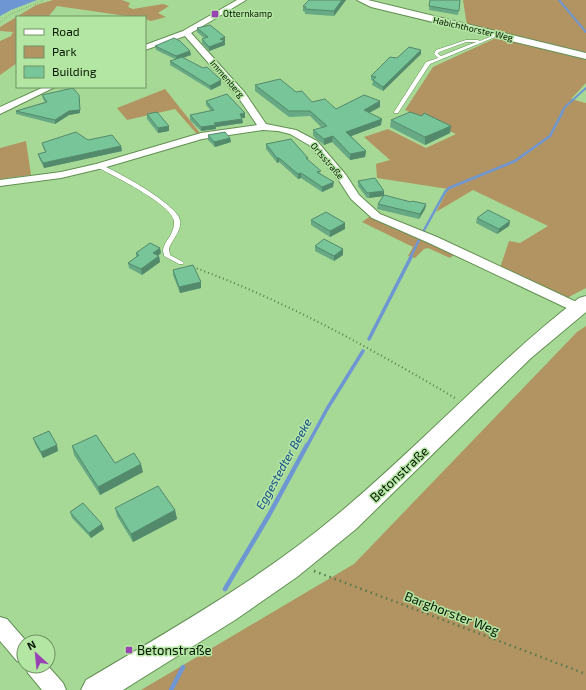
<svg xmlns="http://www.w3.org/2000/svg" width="586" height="690" font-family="'Exo 2',sans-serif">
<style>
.green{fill:#b29362}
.water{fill:#6d96d2}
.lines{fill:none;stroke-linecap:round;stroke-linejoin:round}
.stream-far3{stroke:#6d96d2;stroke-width:2}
.stream-far2{stroke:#6d96d2;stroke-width:2.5}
.stream-far1{stroke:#6d96d2;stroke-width:3.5}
.stream{stroke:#6d96d2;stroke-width:4.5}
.service-casing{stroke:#619051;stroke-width:1}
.minor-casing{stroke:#619051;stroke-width:2}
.secondary-casing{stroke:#619051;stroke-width:2}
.path-far2{stroke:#57794d;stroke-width:1;stroke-dasharray:0.5 2;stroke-linecap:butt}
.path-far1{stroke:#57794d;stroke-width:2;stroke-dasharray:1 3;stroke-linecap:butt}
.path{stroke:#57794d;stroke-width:2.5;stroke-dasharray:1.5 4;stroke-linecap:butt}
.service{fill:#fff;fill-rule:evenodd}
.minor{fill:#fff;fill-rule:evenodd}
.secondary{fill:#fff;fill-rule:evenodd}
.wall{fill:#66a984}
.shaded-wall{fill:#538a6b}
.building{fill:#77c599;stroke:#538a6b}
.poi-dot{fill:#9944b2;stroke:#b4e6a3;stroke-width:1.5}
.labels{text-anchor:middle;stroke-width:3;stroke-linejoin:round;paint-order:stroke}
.far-poi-label{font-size:9px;fill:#051701;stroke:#b4e6a3;text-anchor:start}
.far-street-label{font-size:9px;fill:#051701;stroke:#b4e6a3}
.water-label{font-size:12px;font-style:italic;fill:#164991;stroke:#b4e6a3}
.near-street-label{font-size:13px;fill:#051701;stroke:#b4e6a3}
.near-poi-label{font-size:13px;fill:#051701;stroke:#b4e6a3;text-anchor:start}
</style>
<rect width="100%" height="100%" fill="#a7d996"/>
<path class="green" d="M53,0H122L130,3L128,7L133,9L163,4L169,6L158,13L166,17L151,21L145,19V17H133L57,6L48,17H17V63L0,75V41L11,36L13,32L0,31V27L36,5Z
M463,0H586V53L467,26Z
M498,37L586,58V83L571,99L586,103V288L567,298L500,268L509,241L520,243L548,226L473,190L436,212L448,189L377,178L376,164L390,160L364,137L388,129L426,148L456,134L405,110L433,67Z
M165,89L200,133H196L175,109L127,120L117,108Z
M26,141L31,175L0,179V148Z
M369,217L425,239L455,254L450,258L428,248L424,249L415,258L408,256L413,247L362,222Z
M586,326V690H141L354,564L577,332Z"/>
<path class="water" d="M0,0H37L11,10L0,16Z"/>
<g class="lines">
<path class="stream-far3" d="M559,0L586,32
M562,112L565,107L586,88"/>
<path class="stream-far2" d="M423,232L445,192L449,188L515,161L550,136L563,111
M410,258L420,238"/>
<path class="stream-far1" d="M369,339L411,257
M307,446L327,409L363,351"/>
<path class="stream" d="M225,589L269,515L307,445
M171,690L183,667"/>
<g class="service-casing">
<path id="service" d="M497,34L500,35L430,64L398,113H394V112L426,62L438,58L434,54L436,50L466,40H478L480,41ZM466,42H476L441,56L438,54L439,52Z
M99,164C115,170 177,204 180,220C182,232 171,240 169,249C169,251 170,253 170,255L183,262L184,263L183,264H179L164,256C164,254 163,252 163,250C164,241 175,234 174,221C172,204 113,176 97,167L96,166Z"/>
</g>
<g class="minor-casing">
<path id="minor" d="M237,0H246L191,33L245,93L266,124L296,130L317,141L346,175L359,195L380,214L437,237L583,305L585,308L583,311H573L429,243L372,218L351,199L338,179L309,145L290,134L278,131L263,130L202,139L103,168L61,178L0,186V180L61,172L96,164L201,133L257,125L238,97L185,36L145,50V45L183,31Z
M357,0H368L586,53V59L371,7Z
M44,87H55L0,114V107Z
M0,617L7,619L27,642H24V664L17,661L0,641Z
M25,666H48L63,683L66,690H42L28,673Z"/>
</g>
<g class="secondary-casing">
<path id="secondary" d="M586,296V312L531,358L356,529L297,577L235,620L123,690H81L86,680C172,629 261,579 338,514C421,445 494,364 579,298Z"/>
</g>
<path class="path-far2" d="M0,22L11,14L44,0"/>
<path class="path-far1" d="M193,267C286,301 370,348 455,398"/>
<path class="path" d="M314,571L586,674"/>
<use href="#service" class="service"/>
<use href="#minor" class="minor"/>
<use href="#secondary" class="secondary"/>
</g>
<path class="wall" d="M346,0L334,16L305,14V12L303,11V6Z
M430,0H460L458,15L429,10Z
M197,28L225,37V45L209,51L202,43V39L204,38L197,32Z
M155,46L190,51L191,55L183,58L221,85L211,90L170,65V61L175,59L156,50Z
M421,50V54L383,91L372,85L373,81L371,80V76Z
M255,85L296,92L312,102L336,109L380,107L369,113L381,125L351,136L366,151L365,157L350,160L332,142L324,145L313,136V130L322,128L310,116L289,117L255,91Z
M42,95L80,99V113L69,115L55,124L16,114V111L45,102L43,99Z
M206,101L245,118H242L243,123L216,127V129L201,131L190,120V115L211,111L206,105Z
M147,114L169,126V131L158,133L147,119Z
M422,116L451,126L450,133L425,145L390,127L391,120Z
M208,135L230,138L231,142L215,147L208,140Z
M88,140L121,146L122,151L44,168L39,158L38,154L45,152L43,147L42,143Z
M266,144L308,158V160L333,187L322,192L301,178L298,179L279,162L277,163L266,149Z
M358,181L384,196L411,202L426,204L425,209L419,219L377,209L378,204L383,196L367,198L358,186Z
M477,218L510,221L509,226L497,234L476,223Z
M311,220L345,229L330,237L311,225Z
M315,246L343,249V255L334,261L315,251Z
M136,253H161L158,256H159L160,262L142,275L129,268L128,263L136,257Z
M173,270L201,288L180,293L173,275Z
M33,438L58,451L43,458L35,444Z
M72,446L115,463L143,472L100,495L74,455Z
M115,508L175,510L177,519L133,542L117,516Z
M70,512L104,529L91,538L72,518Z"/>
<path class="shaded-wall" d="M342,0H346L334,16V11Z
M225,37V45L209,51V47L220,39Z
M421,50V54L383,91V87Z
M190,51L191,55L176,60V56Z
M221,80V85L211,90L210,86Z
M79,95L80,113L69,115L55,124V120Z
M380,101V107L363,116L364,110Z
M245,113V118H240V114Z
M242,119L243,123L216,127V129L201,131V127L214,123Z
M382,119L381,125L346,138V132Z
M169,126V131L158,133V128Z
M451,126L450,133L425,145V137Z
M333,136L332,142L324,145V139Z
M230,138L231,142L215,147L214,142Z
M121,146L122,151L44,168L43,163Z
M366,151L365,157L350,160V154Z
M277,158H279V162L277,163Z
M301,173V178L298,179V174Z
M334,182L333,187L322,192V187Z
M384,191V196L369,198L370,193Z
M426,204L425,209L419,219L420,214Z
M510,221L509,226L497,234L499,229Z
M345,223V229L330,237V231Z
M160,248L161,253L153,259V253Z
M343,249V255L334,261V256Z
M159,256L160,262L142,275L141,269Z
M201,282V288L180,293L179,287Z
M57,445L58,451L43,458L41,452Z
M141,464L143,472L100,495L98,487Z
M175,510L177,519L133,542L131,534Z
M102,524L104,529L91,538L89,533Z"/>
<path class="building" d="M309,0H342L334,11L305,9L306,7L303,6Z
M430,0H460L459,11L429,6Z
M210,25L225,37L220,39L225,41L209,47L202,39L208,37L197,28Z
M174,38L180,41L190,51L176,56L155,46Z
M409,47L421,50L383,87L373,80L376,77L371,76L390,57L397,58Z
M182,57L203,68L207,67L221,80L210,86L170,61Z
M280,79L296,92L302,91L312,102L325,99L336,109L364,95L380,101L364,110L382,119L346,132L366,151L350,154L333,136L324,139L313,130L327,126L310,111H289L255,85Z
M73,88L79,95L80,110L69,111L55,120L16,111L47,102L42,95Z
M227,94L245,113L240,114L242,119L214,123L216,125L201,127L190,115L214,110L206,101Z
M157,112L169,126L158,128L147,114Z
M410,112L422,116L424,113L451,126L425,137L391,120Z
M76,132L88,140L112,135L121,146L43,163L38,154L46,152L42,143Z
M225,132L230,138L214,142L208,135Z
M291,139L308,158H306L321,171L317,172L334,182L322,187L301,173L298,174L279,158H277L266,144Z
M375,178L384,191L367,193L358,181Z
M384,195L411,202L412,201L426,204L420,214L378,204Z
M488,210L510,221L499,229L477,218Z
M326,212L345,223L330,231L311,220Z
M324,239L343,249L334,256L315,246Z
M150,243L160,248L153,253L159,256L141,269L128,263L139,255L136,253Z
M193,265L201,282L179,287L173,270Z
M49,431L57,445L41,452L33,438Z
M96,435L115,463L134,453L141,464L98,487L72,446Z
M158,486L175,510L131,534L115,508Z
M83,503L102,524L89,533L70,512Z"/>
<g class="poi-dot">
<rect x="211" y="10" width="8" height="8" rx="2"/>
<rect x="125" y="646" width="8" height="8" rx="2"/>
</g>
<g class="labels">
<g class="far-poi-label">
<text x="223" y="17">Otternkamp</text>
</g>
<g class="far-street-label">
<text transform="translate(473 29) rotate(13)" y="3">Habichthorster Weg</text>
<text transform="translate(227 79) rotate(49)" y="3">Immenberg</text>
<text transform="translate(327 161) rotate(49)" y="3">Ortsstraße</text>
</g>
<g class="water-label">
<text transform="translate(284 464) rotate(-61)" y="4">Eggestedter Beeke</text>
</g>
<g class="near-street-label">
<text transform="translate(399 474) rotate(-43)" y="5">Betonstraße</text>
<text transform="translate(452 613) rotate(21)" y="5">Barghorster Weg</text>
</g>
<g class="near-poi-label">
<text x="137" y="655">Betonstraße</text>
</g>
</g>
<rect x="16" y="16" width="130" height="72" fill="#b4e6a3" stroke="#6e9362"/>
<rect x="24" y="29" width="20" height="6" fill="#ffffff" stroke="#6e9362"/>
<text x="52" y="36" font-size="12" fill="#051701">Road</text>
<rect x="24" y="46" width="20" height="12" fill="#b29362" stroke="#6e9362"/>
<text x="52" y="56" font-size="12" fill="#051701">Park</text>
<rect x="24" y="66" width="20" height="12" fill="#77c599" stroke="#6e9362"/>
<text x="52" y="76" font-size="12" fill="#051701">Building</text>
<g transform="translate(36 654) rotate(333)"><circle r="19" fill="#b4e6a3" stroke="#6e9362"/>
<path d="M0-3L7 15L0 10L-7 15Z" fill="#9944b2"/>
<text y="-6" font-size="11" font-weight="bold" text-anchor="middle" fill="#051701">N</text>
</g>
</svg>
